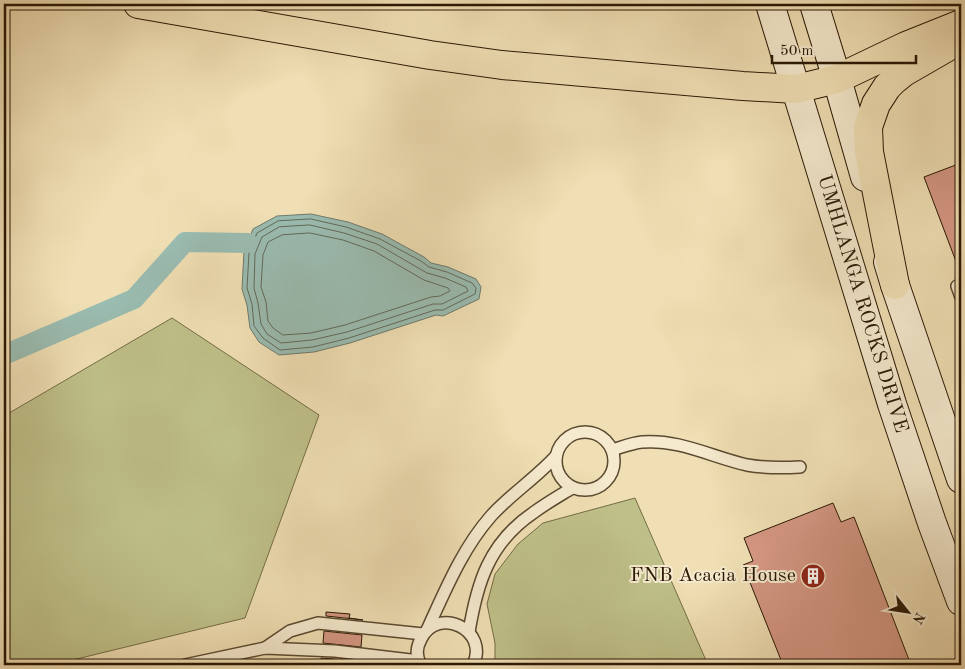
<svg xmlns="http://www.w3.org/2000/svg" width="965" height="669" font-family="'Old Standard TT',serif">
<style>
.green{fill:#bfc089;stroke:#746c46}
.water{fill:#9abcb1;stroke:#6d7a6c}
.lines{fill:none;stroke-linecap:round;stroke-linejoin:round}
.shore{stroke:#626a5a;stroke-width:1}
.canal{stroke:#9abcb1;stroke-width:20}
.building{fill:#d59783;stroke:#291704}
.service-casing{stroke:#5b4930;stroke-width:14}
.secondary-casing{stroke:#291704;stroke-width:30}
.motorway-casing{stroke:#291704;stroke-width:30}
.service{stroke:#f5eace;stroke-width:11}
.secondary{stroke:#f5eace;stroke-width:28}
.motorway{stroke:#f0dfb4;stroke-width:28}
.labels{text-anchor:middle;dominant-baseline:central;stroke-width:4;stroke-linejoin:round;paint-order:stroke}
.street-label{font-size:20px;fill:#291704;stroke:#f5eace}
.poi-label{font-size:20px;fill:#291704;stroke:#f5eace;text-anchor:end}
</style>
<rect width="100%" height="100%" fill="#f0dfb4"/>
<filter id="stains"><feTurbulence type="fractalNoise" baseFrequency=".004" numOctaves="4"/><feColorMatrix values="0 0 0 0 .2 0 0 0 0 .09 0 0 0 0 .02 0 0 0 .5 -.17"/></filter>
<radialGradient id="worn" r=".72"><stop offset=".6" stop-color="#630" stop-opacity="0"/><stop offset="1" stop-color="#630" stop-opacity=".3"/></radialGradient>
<g class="green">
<polygon points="172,318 319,415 245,618 52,665 4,665 4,416"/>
<polygon points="635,498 708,665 492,665 495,660 495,643 487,604 495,574 518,544 543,523"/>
</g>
<polygon class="water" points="311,214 348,222 382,234 424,257 431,263 448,267 476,279 481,287 479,299 443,316 436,315 350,343 314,352 279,355 259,342 250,328 247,305 242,289 244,251 253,229 277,216"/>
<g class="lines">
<g class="shore">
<polygon points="311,219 346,227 380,239 421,261 429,267 447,272 472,283 476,288 475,294 443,310 435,310 349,338 313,347 280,350 263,338 254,326 252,304 247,288 249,253 257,233 278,221"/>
<polygon points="310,225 344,233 377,244 427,273 445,278 466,287 468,291 442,304 433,304 347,332 312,340 281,343 267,334 261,324 258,303 254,288 255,254 262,237 279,227"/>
<polygon points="310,233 343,240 374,251 424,280 448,288 450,291 440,296 431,297 345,325 311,333 283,335 273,328 268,321 266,302 261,287 263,255 268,242 282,235"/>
</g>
<polyline class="canal" points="4,355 134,299 185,242 248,243"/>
</g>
<g class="building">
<polygon points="961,163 961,272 960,272 924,177"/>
<polygon points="833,503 841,522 854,517 911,665 783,665 743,565 753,561 744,538"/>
<polygon points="326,612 350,614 349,618 363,620 326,616"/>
<polygon points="324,631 362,635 361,647 323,643"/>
<polygon points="321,658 359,661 359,665 320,665"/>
</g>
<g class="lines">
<defs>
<g id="service">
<polyline points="957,286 961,297"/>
<circle cx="585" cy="461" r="29"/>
<path d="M612,450C622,447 632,443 642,442C679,439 712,457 747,465C764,468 782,468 800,467"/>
<path d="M427,630C445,591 462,549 491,516C511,494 536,478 556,456"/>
<path d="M469,632C477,583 489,543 533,513C545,504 559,496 572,488"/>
<polyline points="265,648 290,631 318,623 423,634"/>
<polyline points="185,665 265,648 335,651 419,661"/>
<path d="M421,665C416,657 416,648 421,639C438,605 490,630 473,665"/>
</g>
<g id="secondary">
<polyline points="770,4 892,404 932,523 961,601"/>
<polyline points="814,4 837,79 865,177"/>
<polyline points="888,262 895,285 961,479"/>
</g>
<g id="motorway">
<polyline points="138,4 430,55 502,65 743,86 796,89 837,79 906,46 961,24"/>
<polyline points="895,285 869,152 868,127 876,104 887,87 894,80 904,72 956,42"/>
</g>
</defs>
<use href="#service" class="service-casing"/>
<use href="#secondary" class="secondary-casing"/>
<use href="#motorway" class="motorway-casing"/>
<use href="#service" class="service"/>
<use href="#secondary" class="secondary"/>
<use href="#motorway" class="motorway"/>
</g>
<defs>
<symbol id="building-disc" viewBox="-11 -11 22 22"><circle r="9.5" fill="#8f2418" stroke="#f5eace"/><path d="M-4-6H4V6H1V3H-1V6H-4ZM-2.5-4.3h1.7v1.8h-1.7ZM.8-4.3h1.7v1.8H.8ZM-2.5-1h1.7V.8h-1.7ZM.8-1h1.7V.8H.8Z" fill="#fff"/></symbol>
</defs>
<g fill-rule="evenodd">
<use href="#building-disc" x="799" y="562" width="28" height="28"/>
</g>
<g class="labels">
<g class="street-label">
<text transform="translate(862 304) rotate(73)">UMHLANGA ROCKS DRIVE</text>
</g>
<g class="poi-label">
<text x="796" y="576">FNB Acacia House</text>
</g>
</g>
<rect width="965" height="669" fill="none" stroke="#f0dfb4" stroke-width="20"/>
<rect x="5" y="5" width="955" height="659" fill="none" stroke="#291704" stroke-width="2.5"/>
<rect x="10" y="10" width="945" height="649" fill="none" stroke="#291704"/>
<g transform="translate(908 612) rotate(120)" stroke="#f5eace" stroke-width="4" paint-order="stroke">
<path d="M0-4L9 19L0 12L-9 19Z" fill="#291704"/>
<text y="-8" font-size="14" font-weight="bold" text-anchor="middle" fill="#291704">N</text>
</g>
<path d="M772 55v8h144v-8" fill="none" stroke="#291704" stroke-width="2.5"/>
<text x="780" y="55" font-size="15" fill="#291704" stroke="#f5eace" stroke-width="4" paint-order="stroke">50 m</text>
<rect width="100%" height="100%" filter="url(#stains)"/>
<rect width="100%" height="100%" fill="url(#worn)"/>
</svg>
